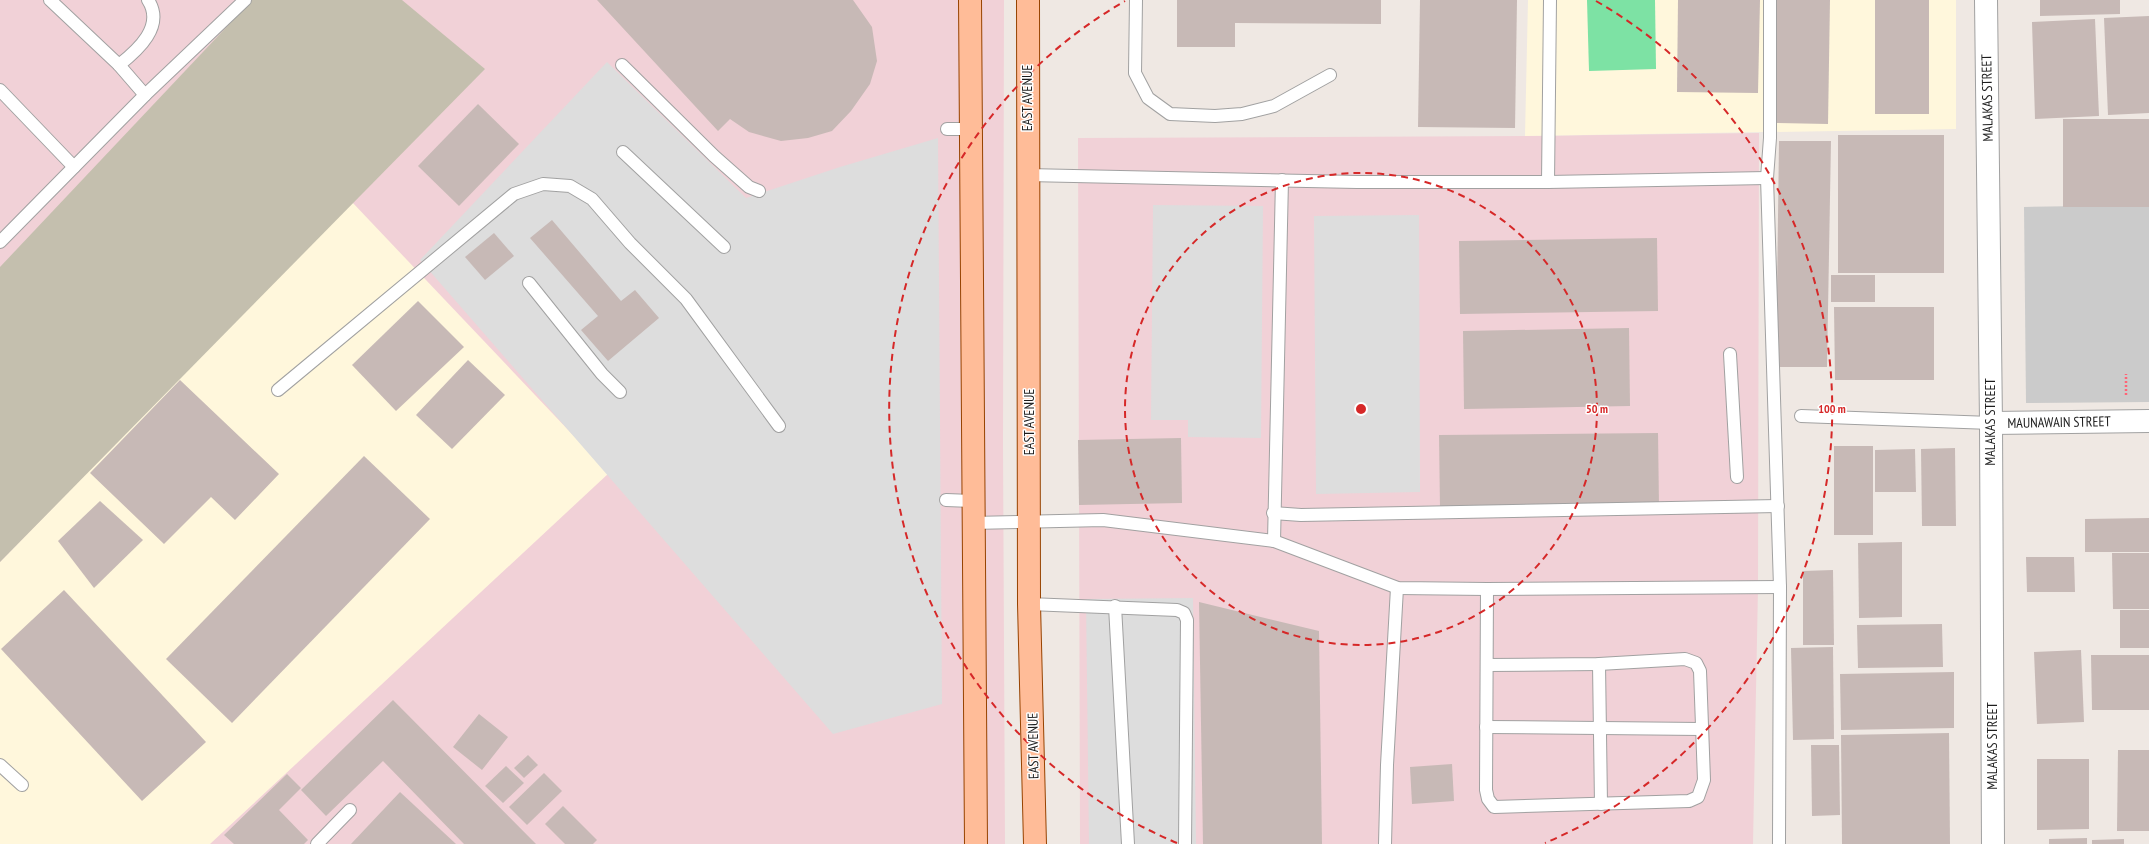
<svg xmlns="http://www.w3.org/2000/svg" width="2149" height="844" font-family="'PT Sans Narrow',sans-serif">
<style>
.commercial{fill:#f1d1d7}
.education{fill:#fff7dc}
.religious{fill:#cbcbcb}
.construction{fill:#c4bfae}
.pitch{fill:#7de2a4}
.parking{fill:#ddd}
.building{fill:#c7b9b6}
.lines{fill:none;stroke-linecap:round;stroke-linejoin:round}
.service-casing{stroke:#a1a1a1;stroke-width:14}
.minor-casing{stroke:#a1a1a1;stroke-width:24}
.tertiary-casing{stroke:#a1a1a1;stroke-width:24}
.primary-casing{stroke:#974300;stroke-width:24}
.path{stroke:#ff6476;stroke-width:2.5;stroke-dasharray:2 2;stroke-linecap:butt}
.service{stroke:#fff;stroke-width:12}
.minor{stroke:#fff;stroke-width:22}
.tertiary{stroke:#fff;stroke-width:22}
.primary{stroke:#ffbc98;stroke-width:22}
.ring{fill:none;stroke:#d62828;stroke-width:2;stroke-dasharray:7 5}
.labels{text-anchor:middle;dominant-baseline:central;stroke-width:3;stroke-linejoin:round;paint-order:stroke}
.street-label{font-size:14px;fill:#1d1d1d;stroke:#fff}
.centre{fill:#d62828;stroke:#fff;stroke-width:2}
.ring-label{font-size:12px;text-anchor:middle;font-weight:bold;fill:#d62828;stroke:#fff;stroke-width:3;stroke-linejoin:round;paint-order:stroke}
</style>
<rect width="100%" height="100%" fill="#efe8e3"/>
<g class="commercial">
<polygon points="0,0 1004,0 1003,445 1005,844 0,844"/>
<polygon points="1759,133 1758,588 1753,844 1080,844 1078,138 1525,136"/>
</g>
<g class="education">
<polygon points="1528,0 1956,0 1956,129 1525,136"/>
<polygon points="352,202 609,473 210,844 0,844 0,562"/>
</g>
<polygon class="religious" points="2149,205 2149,402 2026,403 2024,207"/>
<polygon class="construction" points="252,0 402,0 485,69 0,562 0,267"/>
<polygon class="pitch" points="1587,0 1655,0 1656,69 1589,71"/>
<g class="parking">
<polygon points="607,62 746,198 840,167 938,138 942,704 833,734 420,260"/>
<polygon points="1153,205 1263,206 1261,438 1188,437 1188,420 1151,420"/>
<polygon points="1419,215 1420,492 1316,494 1314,216"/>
<polygon points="1193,598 1196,844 1089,844 1086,599"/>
</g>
<g class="building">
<polygon points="597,0 853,0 872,27 877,61 870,84 851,111 832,131 808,138 781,141 749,132 730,119 718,131"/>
<polygon points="1177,0 1381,0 1381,24 1235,23 1235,47 1177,47"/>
<polygon points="1420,0 1517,0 1515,128 1418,127"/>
<polygon points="1678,0 1760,0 1758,93 1677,92"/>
<polygon points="1777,0 1830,0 1828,124 1775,123"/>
<rect x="1875" y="0" width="54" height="114"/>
<polygon points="2040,0 2120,0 2120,14 2040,16"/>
<polygon points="2149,16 2149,113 2108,115 2104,18"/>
<polygon points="2095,19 2099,116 2035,119 2032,22"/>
<polygon points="478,104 519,144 459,206 418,166"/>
<rect x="2063" y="119" width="86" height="88"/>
<rect x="1838" y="135" width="106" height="138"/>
<polygon points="1779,141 1831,141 1827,367 1776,367"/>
<polygon points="552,220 621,301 635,290 659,318 608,361 581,330 598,316 530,238"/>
<polygon points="494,233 514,256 485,280 465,257"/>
<polygon points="1657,238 1658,311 1460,314 1459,241"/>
<rect x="1831" y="275" width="44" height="27"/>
<polygon points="418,301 464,347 396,411 352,365"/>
<polygon points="1834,307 1934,307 1934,380 1835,380"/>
<polygon points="1629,328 1630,406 1464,409 1463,331"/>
<polygon points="468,360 505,395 452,449 416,415"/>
<polygon points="180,380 279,474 235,520 211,497 164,544 90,473"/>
<polygon points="1658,433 1659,506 1440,508 1439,435"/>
<polygon points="1181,438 1182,503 1079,505 1078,440"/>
<rect x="1834" y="446" width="39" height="89"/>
<polygon points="1955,448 1956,526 1922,526 1921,449"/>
<polygon points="1915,449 1916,492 1875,492 1875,450"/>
<polygon points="364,456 430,519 232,723 166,659"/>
<polygon points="100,501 143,540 94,588 58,541"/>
<polygon points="2149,518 2149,552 2085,552 2085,519"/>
<polygon points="1902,542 1902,617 1859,618 1858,543"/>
<polygon points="2112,553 2149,553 2149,609 2113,609"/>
<polygon points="2026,557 2074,557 2075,592 2027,592"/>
<polygon points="1833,570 1834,645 1803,645 1803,571"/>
<polygon points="64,590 206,742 142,801 1,649"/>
<polygon points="1199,602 1319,631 1322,844 1203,844"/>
<rect x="2120" y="610" width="29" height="38"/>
<polygon points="1942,624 1943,667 1858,668 1857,625"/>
<polygon points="1833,647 1834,739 1793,740 1791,648"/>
<polygon points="2081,650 2084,722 2037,724 2034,652"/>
<polygon points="2091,655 2149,655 2149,710 2092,710"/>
<polygon points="1954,672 1954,728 1841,730 1840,674"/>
<polygon points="393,700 536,844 464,844 383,761 326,816 301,790"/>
<polygon points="479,714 508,737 482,770 453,747"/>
<polygon points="1949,733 1950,844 1842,844 1841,735"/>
<polygon points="1811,745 1839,745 1840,815 1812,816"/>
<polygon points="2118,750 2149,750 2149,831 2117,831"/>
<polygon points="528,755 538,765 524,778 514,768"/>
<polygon points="2037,759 2089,759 2089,829 2037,830"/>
<polygon points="1452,764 1454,801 1412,804 1410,767"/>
<polygon points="506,766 524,783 503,803 485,786"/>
<polygon points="544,773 562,791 527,825 509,807"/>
<polygon points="287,774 301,788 279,810 308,840 304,844 234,844 224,835"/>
<polygon points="400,792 456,844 351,844"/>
<polygon points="563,806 597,840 593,844 565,844 545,824"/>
<polygon points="2087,838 2087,844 2049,844 2049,839"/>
<polygon points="2124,839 2124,844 2092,844 2092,840"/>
</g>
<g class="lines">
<defs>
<g id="service">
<polyline points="50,0 119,65 145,95"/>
<polyline points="1136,0 1135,73 1148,98 1170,114 1215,116 1242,114 1274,106 1330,75"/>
<polyline points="1770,0 1770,138 1767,178 1780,587 1779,844"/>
<path d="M119,65C138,50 165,26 148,0"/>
<polyline points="622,65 714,156 749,187 759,191"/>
<polyline points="0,90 74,167"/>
<polyline points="947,129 970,129"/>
<polyline points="623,152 724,247"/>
<polyline points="1027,175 1357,182 1548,182 1767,178"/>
<polyline points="1548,182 1550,0"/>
<polyline points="0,242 145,95 245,0"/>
<polyline points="529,283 602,374 620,392"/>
<polyline points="1730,354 1737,477"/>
<polyline points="278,390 514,194 543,184 570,186 592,199 630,243 686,299 779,426"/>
<polyline points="1801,416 1991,423"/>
<polyline points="946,500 972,501"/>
<polyline points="1273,513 1301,515 1778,506"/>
<polyline points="972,523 1103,520 1274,541 1398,588 1487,589 1780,587"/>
<polyline points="1274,541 1282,180"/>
<polyline points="1029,604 1177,610 1184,613 1187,620 1185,844"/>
<polyline points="1115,606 1128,844"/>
<polyline points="1599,664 1601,804"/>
<path d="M1487,665L1599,664L1685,659L1696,663L1700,671L1704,780L1698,797L1689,801L1494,807L1488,799L1486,790C1486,723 1487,656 1487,589"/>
<polyline points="1486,727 1701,729"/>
<polyline points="0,765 22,785"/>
<polyline points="317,844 350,810"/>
<polyline points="1385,844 1387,765 1397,588"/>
</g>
<polyline id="minor" points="1991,423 2149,421"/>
<polyline id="tertiary" points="1986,0 1991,423 1993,844"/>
<g id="primary">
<polyline points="970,0 976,844"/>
<polyline points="1028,0 1029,604 1035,844"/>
</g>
</defs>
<use href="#service" class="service-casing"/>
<use href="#minor" class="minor-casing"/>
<use href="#tertiary" class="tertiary-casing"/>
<use href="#primary" class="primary-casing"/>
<polyline class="path" points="2126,395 2126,374"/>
<use href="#service" class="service"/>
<use href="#minor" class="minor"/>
<use href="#tertiary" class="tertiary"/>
<use href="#primary" class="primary"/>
</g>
<g class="ring">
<circle cx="1361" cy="409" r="236"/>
<path d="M1177 843A471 471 0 0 1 1125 1M1596 1A471 471 0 0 1 1545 843"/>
</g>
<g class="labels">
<g class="street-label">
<text transform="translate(1027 98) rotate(-90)">EAST AVENUE</text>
<text transform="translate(1987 98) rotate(-91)">MALAKAS STREET</text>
<text transform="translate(1029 422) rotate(-90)">EAST AVENUE</text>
<text transform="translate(1990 422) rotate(-90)">MALAKAS STREET</text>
<text transform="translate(2059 422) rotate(-1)">MAUNAWAIN STREET</text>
<text transform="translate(1033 746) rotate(-91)">EAST AVENUE</text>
<text transform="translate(1992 746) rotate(-90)">MALAKAS STREET</text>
</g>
</g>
<circle cx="1361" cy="409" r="6" class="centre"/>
<g class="ring-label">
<text x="1597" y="413">50 m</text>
<text x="1832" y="413">100 m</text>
</g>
</svg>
